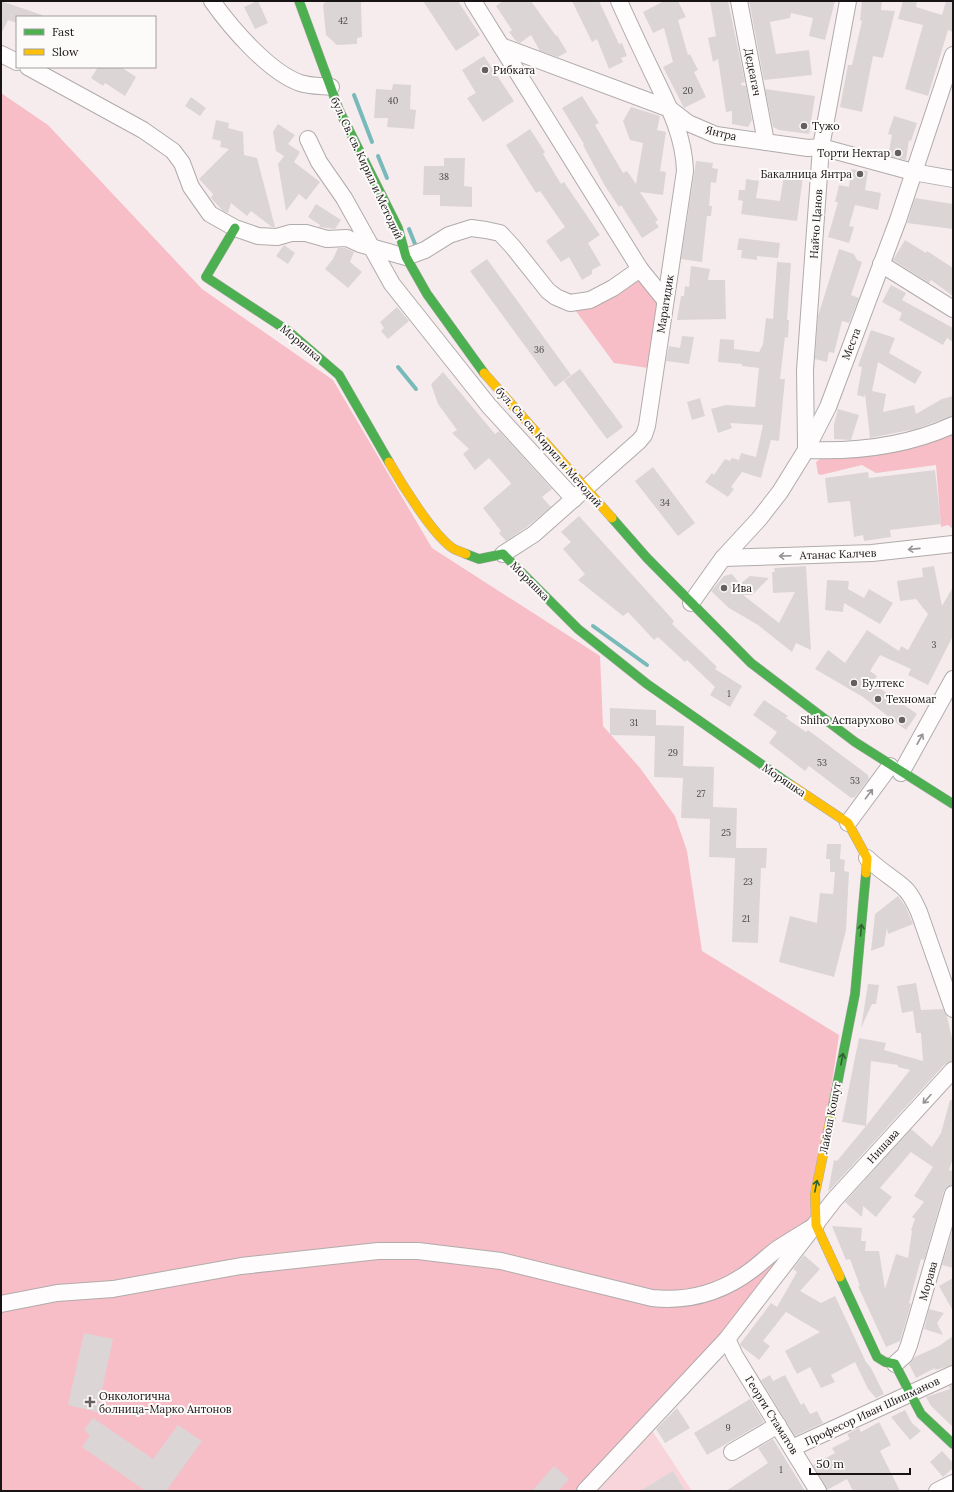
<svg xmlns="http://www.w3.org/2000/svg" width="954" height="1492" font-family="Lora,serif">
<style>
.green{fill:#f8d5da}
.forest{fill:#f7bec7}
.lines{fill:none;stroke-linecap:round;stroke-linejoin:round}
.stream{stroke:#77bab9;stroke-width:4}
.building{fill:#dcd5d6;fill-rule:evenodd}
.street-casing{stroke:#b1abab;stroke-width:18}
.fast-casing{stroke:#b1abab;stroke-width:10}
.slow-casing{stroke:#b1abab;stroke-width:10}
.street{stroke:#fefcfc;stroke-width:16}
.fast{stroke:#4caf50;stroke-width:9}
.slow{stroke:#ffc107;stroke-width:9}
.oneway{stroke:#969394}
.oneway2{stroke:#326132}
.poi-dot{fill:#665f60;stroke:#fdfafa;stroke-width:1.5}
.labels{text-anchor:middle;dominant-baseline:central;stroke-width:4;stroke-linejoin:round;paint-order:stroke}
.number-label{font-size:9px;fill:#4b4646}
.poi-label{font-size:11px;fill:#181314;stroke:#fdfafa;text-anchor:start}
.street-label{font-size:11px;fill:#181314;stroke:#fdfafa}
</style>
<rect width="100%" height="100%" fill="#f6ecee"/>
<polygon class="green" points="643,1417 692,1491 575,1491"/>
<g class="forest">
<polygon points="1,93 48,125 202,289 333,380 432,548 600,656 603,726 640,768 675,816 687,851 702,951 839,1035 811,1225 703,1358 643,1417 575,1491 1,1491"/>
<polygon points="640,269 665,300 655,369 614,363 570,303"/>
<polygon points="953,431 953,529 948,525 941,527 936,465 876,473 862,465 821,475 818,474 816,462 823,457"/>
</g>
<g class="lines">
<g class="stream">
<polyline points="354,95 372,142"/>
<polyline points="378,156 387,178"/>
<polyline points="409,229 415,244"/>
<polyline points="398,367 416,389"/>
<polyline points="593,626 647,665"/>
</g>
</g>
<g class="building">
<polygon points="1,1 42,15 42,17 17,17 17,23 8,20 1,34"/>
<polygon points="258,1 268,23 255,29 244,7"/>
<polygon points="326,1 361,1 362,37 357,38 357,44 337,45 326,35 323,5"/>
<polygon points="423,1 458,1 480,35 456,51"/>
<polygon points="503,1 531,1 556,36 557,35 567,52 558,57 540,51 531,35 520,43 516,41 509,32 512,30 496,6"/>
<polygon points="572,1 599,1 619,44 622,43 627,56 621,58 623,62 609,69 597,39 592,42"/>
<polygon points="664,1 678,1 686,17 678,20 688,55 690,54 698,70 694,72 706,97 684,108 663,67 673,62 664,28 653,33 643,12"/>
<polygon points="710,1 728,1 745,82 741,83 741,85 746,86 752,120 748,127 732,124 732,111 726,112 718,59 713,62 708,38 716,36"/>
<polygon points="749,1 835,1 825,40 809,36 813,18 791,13 790,18 770,22 776,54 809,50 812,75 764,80"/>
<polygon points="862,1 882,1 881,10 895,11 883,58 873,56 862,112 840,107 848,65 852,65 862,21 860,20"/>
<polygon points="903,1 917,1 916,7 942,15 946,1 953,1 953,32 948,30 928,96 905,89 923,25 898,19"/>
<polygon points="484,56 514,101 483,122 467,98 476,93 462,70"/>
<polygon points="98,67 121,67 136,77 125,96 105,83 103,86 91,78"/>
<polygon points="393,84 411,85 410,109 416,110 414,129 387,127 388,118 374,118 376,89 392,90"/>
<polygon points="765,89 815,96 809,134 779,130 773,127"/>
<polygon points="582,96 599,123 595,125 623,173 627,171 636,184 643,143 630,140 623,121 631,107 660,116 657,130 666,132 660,171 666,172 663,195 640,192 658,220 655,222 659,227 642,238 621,205 619,207 605,186 583,145 584,144 562,108"/>
<polygon points="191,97 206,108 200,116 185,106"/>
<polygon points="894,116 917,123 911,141 909,140 906,160 888,156 892,135 888,134"/>
<polygon points="216,120 229,123 228,128 243,132 244,155 257,158 275,227 272,227 251,211 247,216 231,203 228,213 223,211 211,198 213,194 199,179 229,149 220,147 221,141 212,139"/>
<polygon points="278,124 295,135 288,144 300,152 294,162 320,182 306,200 299,194 286,211 278,164 284,156 276,151 273,132"/>
<polygon points="530,129 545,152 543,154 561,184 564,182 600,235 588,243 601,265 592,270 592,274 582,280 569,257 561,262 546,241 565,227 540,191 536,193 506,145"/>
<polygon points="444,158 465,158 464,186 472,187 472,207 440,206 440,195 423,195 424,166 444,166"/>
<polygon points="696,161 713,163 712,168 718,169 716,183 711,182 709,206 712,206 711,216 707,216 702,262 681,259"/>
<polygon points="851,169 868,171 865,190 881,193 878,210 855,205 849,226 854,227 849,243 828,237 838,202 835,202 839,185 849,187"/>
<polygon points="784,174 803,177 797,221 741,214 743,201 738,200 739,190 745,190 746,179 759,181 756,198 780,201"/>
<polygon points="915,198 953,204 953,229 907,223"/>
<polygon points="316,204 341,220 335,229 319,227 320,225 308,217"/>
<polygon points="739,238 780,243 778,258 757,256 757,260 741,258 742,250 737,250"/>
<polygon points="905,240 926,253 927,251 953,268 953,296 931,280 929,283 893,260"/>
<polygon points="284,245 295,253 288,264 276,256"/>
<polygon points="338,248 345,248 354,252 350,262 362,272 348,288 325,269 333,259"/>
<polygon points="839,249 854,254 857,260 862,262 851,295 859,298 849,323 842,321 834,353 829,352 827,362 815,359 818,316"/>
<polygon points="487,259 571,375 555,387 470,271"/>
<polygon points="777,262 791,263 787,320 789,320 788,338 785,337 780,379 785,379 779,441 771,440 761,478 742,472 731,487 734,489 728,497 705,482 712,473 714,475 725,459 730,461 732,458 739,460 741,453 756,457 763,425 730,423 732,428 718,433 711,409 726,405 755,407 759,368 742,366 742,364 718,362 720,339 734,340 734,349 759,352 763,344 766,318 773,319"/>
<polygon points="691,266 710,269 708,280 725,280 726,319 677,320 681,296 684,296 685,286 689,287"/>
<polygon points="891,285 906,293 902,300 953,328 953,342 947,338 943,345 899,320 902,313 882,302"/>
<polygon points="397,307 409,321 388,339 381,331 384,328 380,322"/>
<polygon points="871,330 895,338 889,353 922,372 915,384 878,362 872,391 886,394 883,412 914,405 916,414 942,399 953,396 953,416 915,429 870,438 865,394 864,397 857,395 862,367 858,366"/>
<polygon points="682,336 694,337 689,364 666,361 669,346 680,348"/>
<polygon points="580,369 623,427 607,439 564,381"/>
<polygon points="443,372 495,434 499,431 552,489 542,497 551,507 528,526 506,541 499,533 501,531 483,508 511,484 510,482 489,458 475,470 463,454 469,449 452,433 457,430 438,404 431,384"/>
<polygon points="700,398 705,416 692,420 687,402"/>
<polygon points="838,409 859,415 851,440 834,439 834,424"/>
<polygon points="653,467 695,523 678,536 635,481"/>
<polygon points="935,470 941,524 890,530 891,537 864,541 863,535 854,537 850,501 828,503 825,478 868,472 869,478"/>
<polygon points="579,516 674,621 672,624 717,667 715,669 742,686 730,707 710,695 715,687 687,660 685,662 658,637 654,640 628,612 623,616 578,580 585,574 563,549 571,542 561,532"/>
<polygon points="806,566 811,650 796,643 792,652 758,625 729,608 711,591 724,576 732,574 740,584 750,576 769,578 752,595 743,595 779,623 795,592 773,593 772,572 775,572 774,568"/>
<polygon points="934,566 942,606 953,587 953,636 928,685 908,675 911,669 880,655 870,671 877,676 872,683 917,714 906,730 863,697 815,669 828,650 845,663 867,630 899,651 901,646 908,650 928,614 916,599 900,601 897,581 923,577 922,568"/>
<polygon points="827,580 849,581 848,589 864,598 869,589 893,603 880,624 844,603 843,612 825,610"/>
<polygon points="764,700 788,716 786,718 806,732 808,730 868,775 869,779 855,797 851,798 809,766 805,771 769,743 777,732 753,715"/>
<polygon points="610,708 656,710 656,725 684,726 683,766 714,767 713,807 737,808 736,848 767,848 766,868 761,868 758,943 732,942 735,858 709,857 710,819 681,818 683,778 654,777 655,736 610,735"/>
<polygon points="827,844 841,844 840,859 845,860 844,871 849,872 846,930 834,977 779,962 790,916 817,923 820,893 833,894 835,872 830,872 830,859 826,859"/>
<polygon points="898,896 906,907 913,924 888,934 887,928 884,946 871,951 875,914"/>
<path d="M916,983L921,1010L943,1009L947,1016L953,1043V1061L944,1065L828,1192L834,1160L837,1161L866,1126L842,1122L859,1038L886,1043L884,1050L923,1061L921,1033H916L913,1011L902,1013L897,986ZM871,1061L898,1065V1067L910,1070L866,1126Z"/>
<polygon points="868,984 879,985 876,1004 872,1004 861,1028"/>
<polygon points="950,1100 953,1100 953,1158 949,1170 953,1171 953,1185 947,1187 944,1191 924,1260 921,1259 909,1303 911,1304 900,1341 886,1347 858,1286 860,1286 850,1259 846,1260 832,1226 862,1228 861,1241 866,1241 865,1251 879,1251 885,1289 896,1254 908,1258 912,1231 911,1230 915,1219 912,1217 924,1202 914,1196 933,1167 911,1152 880,1188 892,1197 876,1217 863,1206 862,1217 845,1202 911,1129 932,1147 941,1133"/>
<polygon points="953,1228 953,1268 942,1265"/>
<polygon points="804,1255 820,1269 800,1291 821,1303 835,1296 866,1362 871,1368 884,1394 876,1398 868,1389 855,1362 831,1375 835,1382 821,1388 810,1367 797,1374 785,1351 820,1332 786,1312 763,1341 770,1346 759,1360 741,1346 740,1344 771,1303 777,1307 797,1272 793,1269"/>
<polygon points="953,1278 953,1311 939,1286"/>
<polygon points="929,1309 944,1313 937,1323 943,1335 924,1329"/>
<polygon points="84,1333 113,1339 97,1412 68,1405"/>
<polygon points="953,1336 953,1365 935,1370 935,1368 916,1378 909,1364 915,1357 939,1346"/>
<polygon points="770,1375 773,1381 785,1375 801,1405 804,1403 810,1414 817,1411 823,1423 795,1436 761,1380"/>
<polygon points="953,1384 953,1427 931,1406 926,1397 950,1389 949,1386"/>
<polygon points="750,1399 764,1422 707,1455 694,1433"/>
<polygon points="677,1408 690,1428 665,1443 656,1429"/>
<polygon points="905,1410 912,1423 921,1431 910,1440 891,1417"/>
<polygon points="93,1418 153,1459 178,1425 202,1441 166,1491 146,1491 82,1447 90,1435 84,1430"/>
<polygon points="879,1422 891,1445 880,1451 900,1491 853,1491 847,1479 827,1490 813,1465 835,1453 832,1448 850,1439 847,1434 859,1428 861,1432"/>
<polygon points="773,1439 805,1491 726,1491 768,1463 758,1448"/>
<polygon points="942,1451 953,1463 953,1468 943,1477 930,1462"/>
<polygon points="554,1466 569,1479 558,1491 532,1491"/>
<polygon points="673,1471 685,1491 640,1491"/>
</g>
<g class="lines">
<defs>
<g id="street">
<path d="M212,1C231,28 269,72 300,83C309,86 321,86 331,87"/>
<polyline points="473,1 640,269 665,300"/>
<polyline points="739,1 766,142"/>
<polyline points="501,46 670,109 688,123 716,135 808,148 821,147 913,172 953,179"/>
<polyline points="1,54 17,62"/>
<polyline points="28,67 143,130 173,151 182,163 191,187 210,214 235,228 258,236 277,237 291,233 306,233 327,239 347,238 360,244 406,257 425,250 449,235 471,228 486,230 500,233 513,247 548,291 556,297 570,303 590,300 613,288 640,269"/>
<polyline points="308,139 319,162 344,198 392,284 489,406 574,499"/>
<polyline points="881,264 953,309"/>
<polyline points="806,446 805,370 821,147 848,1"/>
<path d="M806,450C856,452 907,446 953,425"/>
<path d="M503,554L534,534L639,441L644,435L647,426L685,171C684,136 669,107 654,76C642,51 630,26 619,1"/>
<polyline points="723,558 872,553 953,544"/>
<polyline points="691,603 723,558 759,519 780,492 806,450 828,407 898,220 953,55"/>
<polyline points="901,773 953,679"/>
<polyline points="848,823 890,766"/>
<path d="M867,858C878,869 890,876 902,886C910,892 915,903 919,912L953,1009"/>
<path d="M1,1304L57,1293L113,1289L241,1266L378,1251H418L501,1261L652,1298C689,1302 723,1292 753,1269C762,1262 770,1254 779,1248C791,1240 803,1233 816,1225"/>
<polyline points="727,1339 735,1356 818,1491"/>
<polyline points="895,1364 905,1355 909,1345 953,1194"/>
<polyline points="792,1448 953,1374"/>
<polyline points="732,1452 778,1425"/>
<polyline points="585,1491 727,1339 834,1200 953,1070"/>
<polyline points="937,1491 953,1483"/>
</g>
<g id="fast">
<polyline points="299,1 339,110 398,228 406,257 427,294 484,373"/>
<polyline points="235,228 206,277 288,331 339,375 389,462"/>
<polyline points="612,518 647,558 751,663 855,742 953,804"/>
<polyline points="466,554 479,559 503,554 578,629 647,684 791,785"/>
<polyline points="830,1121 855,994 866,873"/>
<polyline points="840,1277 877,1357 885,1362 895,1364 921,1414 953,1444"/>
</g>
<g id="slow">
<polyline points="484,373 612,518"/>
<path d="M389,462C401,483 434,537 454,549C458,551 462,552 466,554"/>
<polyline points="791,785 848,823 867,858 866,873"/>
<polyline points="830,1121 815,1194 816,1225 840,1277"/>
</g>
</defs>
<use href="#street" class="street-casing"/>
<use href="#fast" class="fast-casing"/>
<use href="#slow" class="slow-casing"/>
<use href="#street" class="street"/>
<use href="#fast" class="fast"/>
<use href="#slow" class="slow"/>
</g>
<defs><path id="oneway-shaft" d="M-6 0H5M1.5-3L5.5 0L1.5 3" fill="none" stroke-width="1.6" stroke-linecap="round" stroke-linejoin="round"/></defs>
<g class="oneway">
<use href="#oneway-shaft" transform="translate(914 549) rotate(174)"/>
<use href="#oneway-shaft" transform="translate(785 556) rotate(178)"/>
<use href="#oneway-shaft" transform="translate(920 739) rotate(-61)"/>
<use href="#oneway-shaft" transform="translate(869 794) rotate(-53)"/>
<use href="#oneway-shaft" transform="translate(927 1099) rotate(132)"/>
</g>
<g class="oneway2">
<use href="#oneway-shaft" transform="translate(861 930) rotate(-85)"/>
<use href="#oneway-shaft" transform="translate(842 1059) rotate(-79)"/>
<use href="#oneway-shaft" transform="translate(816 1186) rotate(-79)"/>
</g>
<g class="poi-dot">
<circle cx="485" cy="70" r="4"/>
<circle cx="804" cy="126" r="4"/>
<circle cx="898" cy="153" r="4"/>
<circle cx="860" cy="174" r="4"/>
<circle cx="724" cy="588" r="4"/>
<circle cx="854" cy="683" r="4"/>
<circle cx="878" cy="699" r="4"/>
<circle cx="902" cy="720" r="4"/>
<path d="M88 1396h4v4h4v4h-4v4h-4v-4h-4v-4h4z"/>
</g>
<g class="labels">
<g class="number-label">
<text x="343" y="20">42</text>
<text x="688" y="90">20</text>
<text x="393" y="100">40</text>
<text x="444" y="176">38</text>
<text x="539" y="349">36</text>
<text x="665" y="502">34</text>
<text x="934" y="644">3</text>
<text x="729" y="693">1</text>
<text x="634" y="722">31</text>
<text x="673" y="752">29</text>
<text x="822" y="762">53</text>
<text x="855" y="780">53</text>
<text x="701" y="793">27</text>
<text x="726" y="832">25</text>
<text x="748" y="881">23</text>
<text x="746" y="918">21</text>
<text x="728" y="1427">9</text>
<text x="781" y="1469">1</text>
</g>
<g class="poi-label">
<text x="493" y="70">Рибката</text>
<text x="812" y="126">Тужо</text>
<text x="890" y="153" text-anchor="end">Торти Нектар</text>
<text x="852" y="174" text-anchor="end">Бакалница Янтра</text>
<text x="732" y="588">Ива</text>
<text x="862" y="683">Бултекс</text>
<text x="886" y="699">Техномаг</text>
<text x="894" y="720" text-anchor="end">Shiho Аспарухово</text>
<text x="99" y="1396">Онкологична<tspan x="99" dy="13">болница-Марко Антонов</tspan></text>
</g>
<g class="street-label">
<text transform="translate(753 72) rotate(79)">Дедеагач</text>
<text transform="translate(721 133) rotate(13)">Янтра</text>
<text transform="translate(367 168) rotate(65)">бул. Св. св. Кирил и Методий</text>
<text transform="translate(816 224) rotate(-86)">Найчо Цанов</text>
<text transform="translate(665 304) rotate(-81)">Марагидик</text>
<text transform="translate(301 343) rotate(40)">Моряшка</text>
<text transform="translate(851 344) rotate(-69)">Места</text>
<text transform="translate(549 447) rotate(49)">бул. Св. св. Кирил и Методий</text>
<text transform="translate(838 554) rotate(-2)">Атанас Калчев</text>
<text transform="translate(530 581) rotate(45)">Моряшка</text>
<text transform="translate(784 780) rotate(34)">Моряшка</text>
<text transform="translate(830 1118) rotate(-79)">Лайош Кошут</text>
<text transform="translate(883 1146) rotate(-48)">Нишава</text>
<text transform="translate(928 1281) rotate(-74)">Морава</text>
<text transform="translate(872 1411) rotate(-25)">Професор Иван Шишманов</text>
<text transform="translate(772 1415) rotate(58)">Георги Стаматов</text>
</g>
</g>
<rect width="954" height="1492" fill="none" stroke="#181314" stroke-width="4"/>
<rect x="16" y="16" width="140" height="52" fill="#fdfafa" stroke="#a19e9e"/>
<rect x="24" y="29" width="20" height="6" fill="#4caf50" stroke="#a19e9e"/>
<text x="52" y="36" font-size="12" fill="#181314">Fast</text>
<rect x="24" y="49" width="20" height="6" fill="#ffc107" stroke="#a19e9e"/>
<text x="52" y="56" font-size="12" fill="#181314">Slow</text>
<path d="M810 1468v6h100v-6" fill="none" stroke="#181314" stroke-width="2"/>
<text x="816" y="1468" font-size="12" fill="#181314" stroke="#fdfafa" stroke-width="3" paint-order="stroke">50 m</text>
</svg>
